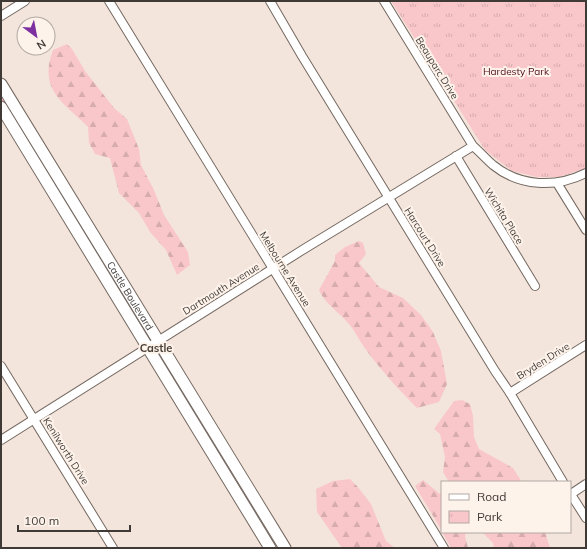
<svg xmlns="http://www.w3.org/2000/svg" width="587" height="549" font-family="Mulish,sans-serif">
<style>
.grass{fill:url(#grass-dots)}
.forest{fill:url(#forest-firs)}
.park{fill:url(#park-tufts)}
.pitch{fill:#f9c7ca}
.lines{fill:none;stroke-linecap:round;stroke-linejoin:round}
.street-casing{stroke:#746860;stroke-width:10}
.secondary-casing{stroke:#746860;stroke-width:13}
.street{stroke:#fff;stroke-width:8}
.secondary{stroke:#fff;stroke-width:11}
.labels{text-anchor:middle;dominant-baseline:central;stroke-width:4;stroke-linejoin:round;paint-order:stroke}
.street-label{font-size:10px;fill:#3f3a36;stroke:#fef3eb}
.park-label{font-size:10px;fill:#4e0c19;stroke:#fef3eb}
.neighbourhood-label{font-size:11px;font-weight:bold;fill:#4b4039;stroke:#fef3eb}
</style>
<defs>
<pattern id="grass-dots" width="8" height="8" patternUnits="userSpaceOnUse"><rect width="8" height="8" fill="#f9c7ca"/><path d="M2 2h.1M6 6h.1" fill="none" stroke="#d6acae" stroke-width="1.8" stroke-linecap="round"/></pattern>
<pattern id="forest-firs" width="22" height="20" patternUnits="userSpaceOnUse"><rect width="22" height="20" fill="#f9c7ca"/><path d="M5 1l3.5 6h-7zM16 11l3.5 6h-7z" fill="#d6acae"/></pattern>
<pattern id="park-tufts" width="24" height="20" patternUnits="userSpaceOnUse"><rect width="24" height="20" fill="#f9c7ca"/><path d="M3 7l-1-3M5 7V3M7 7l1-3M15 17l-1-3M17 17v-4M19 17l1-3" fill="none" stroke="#d6acae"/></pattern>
</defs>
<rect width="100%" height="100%" fill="#f3e5dc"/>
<g class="grass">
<polygon points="1,88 56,184 55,184 52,183 1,101"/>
<polygon points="65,198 149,336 147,337 64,200"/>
<polygon points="159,350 253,503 250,506 156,353"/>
</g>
<g class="forest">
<path d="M67,44L72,49L85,71L114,108L127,119L139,149L141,165L154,190L164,215L188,252L190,265L177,275L166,250L150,232L139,213L119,193L110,158L95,154L89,143L88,127C63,102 38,90 53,50Z"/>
<path d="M359,241L363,243L366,254L359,263L379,287L403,298L421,315L433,332L441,351L447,384L439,402L417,408C398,389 380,369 364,347C359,340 355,331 349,324C339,312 325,304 319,290L335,261V255L345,247Z"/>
<polygon points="462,400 470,404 473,416 474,437 479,449 513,468 522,482 449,482 443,472 445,457 440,434 434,429 454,401"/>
<polygon points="350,479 357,486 371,504 386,541 395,548 342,548 317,512 316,489 333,481"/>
<polygon points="423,480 440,494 442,492 442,531 415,486"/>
<polygon points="442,532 466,532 465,536 468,548 451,548"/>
<polygon points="482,532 545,532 550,548 494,548 493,543"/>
</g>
<polygon class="park" points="391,1 586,1 586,168 559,177 537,177 512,171 485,150"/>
<polygon class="pitch" points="578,1 586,1 586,24 578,11"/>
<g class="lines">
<defs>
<g id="street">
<polyline points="109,1 444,548"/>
<polyline points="270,1 302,56 495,371 510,393 563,482"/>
<path d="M384,1L473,146C480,152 486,159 493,165C520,187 556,188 586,173"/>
<polyline points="1,16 25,1"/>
<polyline points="456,156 535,286"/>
<polyline points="557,183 586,230"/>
<polyline points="1,366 113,548"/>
<polyline points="510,393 586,345"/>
<polyline points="1,440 304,249 473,146"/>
<polyline points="570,493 586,518"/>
<polyline points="571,494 586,484"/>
</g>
<g id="secondary">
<path id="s1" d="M1,84L285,548"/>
<polyline points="1,107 270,548"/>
</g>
</defs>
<use href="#street" class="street-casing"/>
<use href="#secondary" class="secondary-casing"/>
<use href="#street" class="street"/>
<use href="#secondary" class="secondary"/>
</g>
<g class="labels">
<g class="street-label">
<text transform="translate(437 68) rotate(58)">Beauparc Drive</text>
<text transform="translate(504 216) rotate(58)">Wichita Place</text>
<text transform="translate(425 237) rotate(58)">Harcourt Drive</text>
<text transform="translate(285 269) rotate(58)">Melbourne Avenue</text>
<text transform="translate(221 289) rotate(-32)">Dartmouth Avenue</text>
<text stroke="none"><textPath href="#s1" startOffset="248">Castle Boulevard</textPath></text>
<text transform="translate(543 361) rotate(-32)">Bryden Drive</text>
<text transform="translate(66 451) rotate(58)">Kenilworth Drive</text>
</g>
<g class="park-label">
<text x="516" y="71">Hardesty Park</text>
</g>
<g class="neighbourhood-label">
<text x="156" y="348">Castle</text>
</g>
</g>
<rect width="587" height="549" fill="none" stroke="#3f3a36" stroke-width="4"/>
<rect x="441" y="481" width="130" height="52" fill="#fef3eb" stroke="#b2a9a3"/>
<rect x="449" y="494" width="20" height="6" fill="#ffffff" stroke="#b2a9a3"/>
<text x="477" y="501" font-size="12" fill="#3f3a36">Road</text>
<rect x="449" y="511" width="20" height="12" fill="url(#park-tufts)" stroke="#b2a9a3"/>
<text x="477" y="521" font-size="12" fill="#3f3a36">Park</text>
<g transform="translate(36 36) rotate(148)"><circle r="19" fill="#fef3eb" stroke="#b2a9a3"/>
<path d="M0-3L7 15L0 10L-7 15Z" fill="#7e2f9f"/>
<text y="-6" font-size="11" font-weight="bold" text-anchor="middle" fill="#3f3a36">N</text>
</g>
<path d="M18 525v6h112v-6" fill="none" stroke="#3f3a36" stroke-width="2"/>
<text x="24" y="525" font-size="12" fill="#3f3a36" stroke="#fef3eb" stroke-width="3" paint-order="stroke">100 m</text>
</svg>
